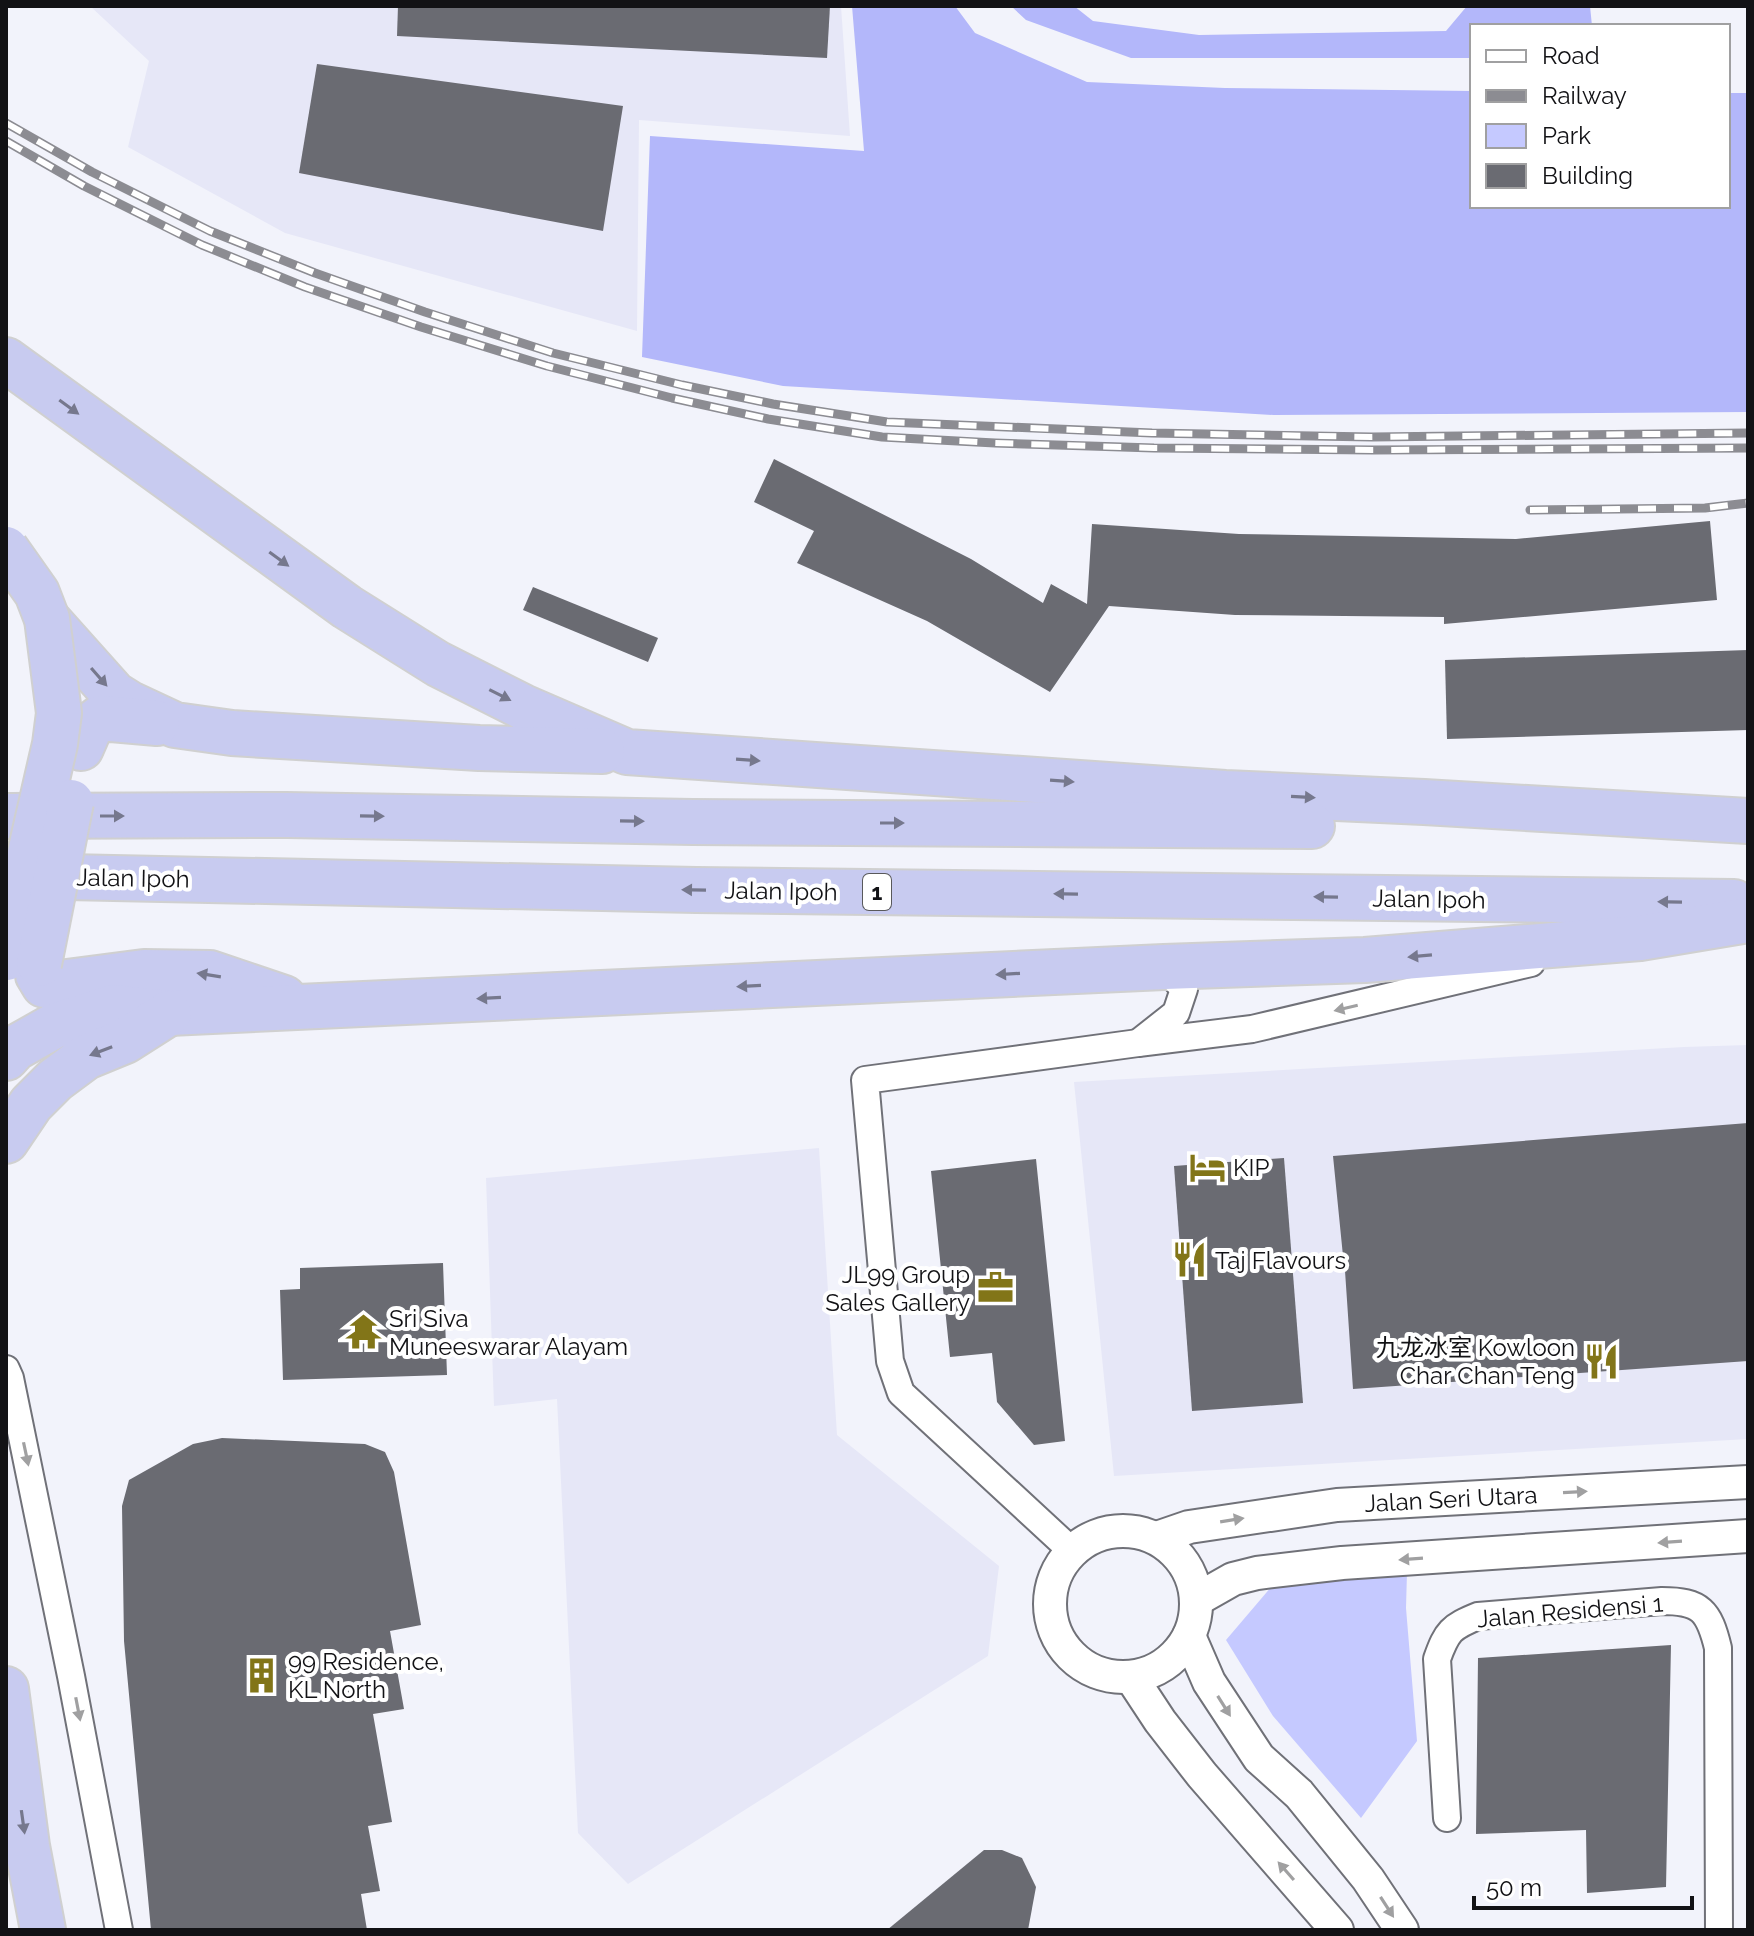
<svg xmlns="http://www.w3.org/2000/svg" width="1754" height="1936" font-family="Raleway,'Noto Sans SC',sans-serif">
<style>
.built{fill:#e6e7f7}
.green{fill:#c5c9ff}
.forest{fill:#b3b7fa}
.building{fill:#6a6b72}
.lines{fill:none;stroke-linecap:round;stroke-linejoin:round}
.minor-casing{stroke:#707178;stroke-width:30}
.tertiary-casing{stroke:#707178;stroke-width:36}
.trunk-casing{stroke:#d0d0d0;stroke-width:48}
.minor{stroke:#fff;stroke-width:26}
.tertiary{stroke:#fff;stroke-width:32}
.trunk{stroke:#c8cbf0;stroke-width:44}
.rail-casing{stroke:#8c8c92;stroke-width:9}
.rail{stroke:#fff;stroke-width:6;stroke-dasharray:18;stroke-linecap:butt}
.trunk-bridge-casing{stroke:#d0d0d0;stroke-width:48;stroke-linecap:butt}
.trunk-bridge{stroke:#c8cbf0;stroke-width:44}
.oneway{fill:#76788d}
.oneway2{fill:#a0a0a1}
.labels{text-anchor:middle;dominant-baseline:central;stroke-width:8;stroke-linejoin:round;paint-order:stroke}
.shield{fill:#fff;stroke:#59595b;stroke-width:2}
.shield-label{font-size:22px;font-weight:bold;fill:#121215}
.street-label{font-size:24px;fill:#121215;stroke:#fff}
.poi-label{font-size:24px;fill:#121215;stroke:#fff;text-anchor:start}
</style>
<rect width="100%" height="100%" fill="#f2f3fb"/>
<g class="built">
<polygon points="90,6 841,6 850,136 639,120 637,331 285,233 128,147 149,61"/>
<polygon points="1748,1045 1748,1439 1114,1476 1074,1082 1684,1047"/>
<polygon points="819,1148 837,1435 999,1566 988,1656 628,1884 578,1833 557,1399 494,1406 486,1178"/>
</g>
<polygon class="green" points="1407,1572 1406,1608 1417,1741 1361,1818 1273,1716 1226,1640 1278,1579"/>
<g class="forest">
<polygon points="852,6 955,6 975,33 1087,82 1225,88 1472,91 1472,206 1728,206 1728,93 1748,93 1748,412 1274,415 783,386 642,357 650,136 864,151"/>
<polygon points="1011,6 1074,6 1093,21 1199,35 1446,31 1467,6 1590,6 1592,26 1472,26 1472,58 1131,58 1026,20"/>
</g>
<g class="building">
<polygon points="398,6 830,6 827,58 397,36"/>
<polygon points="317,64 623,106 603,231 299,173"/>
<polygon points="774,459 971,559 1043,603 1051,584 1087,604 1092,524 1239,534 1516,539 1710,521 1717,600 1444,624 1444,617 1235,615 1109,606 1050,692 927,621 797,563 814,531 754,502"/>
<polygon points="533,587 658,638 648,662 523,610"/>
<polygon points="1748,650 1748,730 1447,739 1445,660"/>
<polygon points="1748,1123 1748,1361 1353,1389 1344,1256 1343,1256 1333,1156"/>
<polygon points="1284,1158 1303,1403 1192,1411 1174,1166"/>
<polygon points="1036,1159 1065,1441 1034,1445 997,1402 992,1353 950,1357 931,1171"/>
<polygon points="443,1263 447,1375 283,1380 280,1290 300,1289 300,1268"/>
<polygon points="222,1438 365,1444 385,1452 394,1472 421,1625 390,1631 404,1709 373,1714 392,1822 368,1826 380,1891 361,1894 367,1930 151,1930 124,1641 122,1506 129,1480 193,1444"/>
<polygon points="1671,1645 1666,1887 1587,1893 1586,1830 1476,1834 1478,1658"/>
<polygon points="984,1850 1002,1850 1022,1858 1036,1887 1028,1930 887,1930"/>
</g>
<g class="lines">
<defs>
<g id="minor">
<polyline points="1164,967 1184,989 1176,1013 1138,1043 1252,1029 1531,963"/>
<polyline points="6,1369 10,1378 71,1676 119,1930"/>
<polyline points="1072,1551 901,1393 890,1361 865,1080 1138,1043"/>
<path d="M1447,1818L1437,1659C1447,1631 1451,1627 1478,1616L1662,1601C1701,1601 1709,1611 1718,1648L1719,1930"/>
</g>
<g id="tertiary">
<circle cx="1123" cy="1604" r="73"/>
<polyline points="1157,1538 1189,1527 1337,1505 1748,1482"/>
<polyline points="1196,1600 1233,1579 1257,1573 1342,1563 1748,1536"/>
<polyline points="1189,1636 1209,1682 1259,1758 1299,1794 1368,1879 1402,1930"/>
<polyline points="1131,1677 1160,1721 1202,1775 1337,1930"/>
</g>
<g id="trunk">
<polyline points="6,360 347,607 438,664 523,707 627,752 1225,793 1424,802 1748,821"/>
<polyline points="47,619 114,694 130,704 175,725 232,733 479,748 602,751"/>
<polyline points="81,748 91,725 100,718 157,723"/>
<polyline points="6,816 287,815 693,822 1312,826"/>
<polyline points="19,876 696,890 1734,902"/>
<polyline points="39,964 38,975 44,985 144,972 210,973 284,998"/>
<polyline points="6,1058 15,1048 54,1026 114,1007 169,1013 1164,967 1365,960 1640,938 1748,920"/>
<polyline points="6,1141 31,1104 55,1080 86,1057 125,1041 169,1013"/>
<polyline points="6,1689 27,1846 43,1930"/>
</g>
</defs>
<use href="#minor" class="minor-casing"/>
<use href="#tertiary" class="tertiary-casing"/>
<use href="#trunk" class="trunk-casing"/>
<use href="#minor" class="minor"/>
<use href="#tertiary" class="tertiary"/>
<use href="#trunk" class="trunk"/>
<defs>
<g id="rail">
<polyline points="6,123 92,172 210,231 315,273 425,312 553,353 682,385 773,404 887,422 1152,433 1372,437 1748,433"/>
<polyline points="6,141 84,186 202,245 305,287 421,327 547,366 672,398 768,419 882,437 995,443 1154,448 1373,450 1748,448"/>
<polyline points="1530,510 1705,508 1748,503"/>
</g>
</defs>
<use href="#rail" class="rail-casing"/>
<use href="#rail" class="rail"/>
<defs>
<g id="trunk-bridge">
<polyline points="6,549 37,593 47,619 59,713 55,744 6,958"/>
<polyline points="39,964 71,802"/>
</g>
</defs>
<use href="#trunk-bridge" class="trunk-bridge-casing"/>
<use href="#trunk-bridge" class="trunk-bridge"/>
</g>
<defs><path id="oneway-solid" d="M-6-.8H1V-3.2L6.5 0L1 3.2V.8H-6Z" transform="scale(2)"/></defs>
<g class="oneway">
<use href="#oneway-solid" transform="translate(69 407) rotate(36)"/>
<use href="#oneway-solid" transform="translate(279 559) rotate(36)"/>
<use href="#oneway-solid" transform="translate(99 677) rotate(49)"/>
<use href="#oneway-solid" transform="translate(500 695) rotate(27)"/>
<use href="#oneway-solid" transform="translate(748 760) rotate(4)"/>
<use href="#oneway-solid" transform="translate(1062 781) rotate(4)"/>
<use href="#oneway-solid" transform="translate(1303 797) rotate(3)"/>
<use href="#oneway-solid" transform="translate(112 816)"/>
<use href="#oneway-solid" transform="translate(372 816) rotate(1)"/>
<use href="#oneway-solid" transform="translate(632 821) rotate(1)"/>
<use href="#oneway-solid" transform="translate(892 823)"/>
<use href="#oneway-solid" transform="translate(694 890) rotate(-179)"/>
<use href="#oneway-solid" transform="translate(1066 894) rotate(-179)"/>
<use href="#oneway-solid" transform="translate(1326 897) rotate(-179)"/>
<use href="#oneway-solid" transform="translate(1670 902) rotate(-179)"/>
<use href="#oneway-solid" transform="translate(1420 956) rotate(175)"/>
<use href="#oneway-solid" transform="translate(1008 974) rotate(177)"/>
<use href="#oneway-solid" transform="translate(209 975) rotate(-171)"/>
<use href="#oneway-solid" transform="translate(749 986) rotate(177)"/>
<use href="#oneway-solid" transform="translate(489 998) rotate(177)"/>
<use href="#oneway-solid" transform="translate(101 1051) rotate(159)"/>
<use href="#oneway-solid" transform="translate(23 1822) rotate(82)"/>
</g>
<g class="oneway2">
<use href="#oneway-solid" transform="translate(1346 1008) rotate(167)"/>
<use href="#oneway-solid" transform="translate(26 1454) rotate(78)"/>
<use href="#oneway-solid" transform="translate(1575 1492) rotate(-3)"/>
<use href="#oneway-solid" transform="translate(1232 1520) rotate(-9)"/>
<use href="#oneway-solid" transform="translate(1670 1542) rotate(176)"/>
<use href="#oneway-solid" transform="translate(1411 1559) rotate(176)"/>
<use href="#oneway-solid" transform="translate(1224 1706) rotate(58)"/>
<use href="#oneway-solid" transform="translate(78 1709) rotate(79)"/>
<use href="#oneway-solid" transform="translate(1286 1871) rotate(-131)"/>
<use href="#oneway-solid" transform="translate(1387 1907) rotate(57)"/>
</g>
<defs>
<symbol id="hotel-bare" viewBox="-9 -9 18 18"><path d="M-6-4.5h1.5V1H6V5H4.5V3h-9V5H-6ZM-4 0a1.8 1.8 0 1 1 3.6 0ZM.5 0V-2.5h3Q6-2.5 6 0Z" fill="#827518" stroke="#fff" stroke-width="2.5" paint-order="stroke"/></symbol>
<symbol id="restaurant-bare" viewBox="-9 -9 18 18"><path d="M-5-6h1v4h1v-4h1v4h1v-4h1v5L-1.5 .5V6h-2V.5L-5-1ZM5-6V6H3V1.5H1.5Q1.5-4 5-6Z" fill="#827518" stroke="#fff" stroke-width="2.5" paint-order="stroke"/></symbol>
<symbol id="office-bare" viewBox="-9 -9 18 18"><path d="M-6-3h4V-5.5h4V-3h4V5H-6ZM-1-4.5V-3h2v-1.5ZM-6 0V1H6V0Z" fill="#827518" stroke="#fff" stroke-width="2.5" paint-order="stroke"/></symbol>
<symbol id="temple-bare" viewBox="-9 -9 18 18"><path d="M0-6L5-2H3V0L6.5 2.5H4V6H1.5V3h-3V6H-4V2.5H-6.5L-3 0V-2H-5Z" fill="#827518" stroke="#fff" stroke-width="2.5" paint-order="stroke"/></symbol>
<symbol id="building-bare" viewBox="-9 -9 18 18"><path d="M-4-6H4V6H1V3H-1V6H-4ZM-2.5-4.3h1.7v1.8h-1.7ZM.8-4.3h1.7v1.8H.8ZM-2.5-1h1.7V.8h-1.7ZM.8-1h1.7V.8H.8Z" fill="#827518" stroke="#fff" stroke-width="2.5" paint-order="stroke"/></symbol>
</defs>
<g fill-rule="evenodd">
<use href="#hotel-bare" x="1182" y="1142" width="51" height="51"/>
<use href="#restaurant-bare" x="1164" y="1234" width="51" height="51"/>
<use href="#office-bare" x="970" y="1262" width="51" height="51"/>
<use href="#temple-bare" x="338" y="1306" width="51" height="51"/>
<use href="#restaurant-bare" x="1576" y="1336" width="51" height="51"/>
<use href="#building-bare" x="236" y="1650" width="51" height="51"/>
</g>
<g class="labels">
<rect class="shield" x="863" y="874" width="28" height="36" rx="6"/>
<g class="shield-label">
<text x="877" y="892">1</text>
</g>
<g class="street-label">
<text transform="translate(133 878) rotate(1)">Jalan Ipoh</text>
<text transform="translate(781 891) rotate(1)">Jalan Ipoh</text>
<text transform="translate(1429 899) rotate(1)">Jalan Ipoh</text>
<text transform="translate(1451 1499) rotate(-3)">Jalan Seri Utara</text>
<text transform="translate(1570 1611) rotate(-5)">Jalan Residensi 1</text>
</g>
<g class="poi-label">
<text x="1233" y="1167">KIP</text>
<text x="1215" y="1260">Taj Flavours</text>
<text x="970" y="1274" text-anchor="end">JL99 Group<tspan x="970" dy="28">Sales Gallery</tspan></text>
<text x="389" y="1318">Sri Siva<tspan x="389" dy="28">Muneeswarar Alayam</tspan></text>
<text x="1575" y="1347" text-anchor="end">九龙冰室 Kowloon<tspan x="1575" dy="28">Char Chan Teng</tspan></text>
<text x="288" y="1661">99 Residence,<tspan x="288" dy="28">KL North</tspan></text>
</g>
</g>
<rect width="1754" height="1936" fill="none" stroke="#121215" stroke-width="16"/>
<rect x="1470" y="24" width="260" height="184" fill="#ffffff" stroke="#a0a0a1" stroke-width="2"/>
<rect x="1486" y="50" width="40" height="12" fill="#ffffff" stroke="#a0a0a1" stroke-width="2"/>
<text x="1542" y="64" font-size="24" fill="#121215">Road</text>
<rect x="1486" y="90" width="40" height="12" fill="#8c8c92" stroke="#a0a0a1" stroke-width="2"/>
<text x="1542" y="104" font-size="24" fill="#121215">Railway</text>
<rect x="1486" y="124" width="40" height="24" fill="#c5c9ff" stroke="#a0a0a1" stroke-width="2"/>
<text x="1542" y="144" font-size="24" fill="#121215">Park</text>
<rect x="1486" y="164" width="40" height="24" fill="#6a6b72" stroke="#a0a0a1" stroke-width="2"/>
<text x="1542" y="184" font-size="24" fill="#121215">Building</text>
<path d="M1474 1896v12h218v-12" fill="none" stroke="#121215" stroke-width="4"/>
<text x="1486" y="1896" font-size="24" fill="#121215" stroke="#ffffff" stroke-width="6" paint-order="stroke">50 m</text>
</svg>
